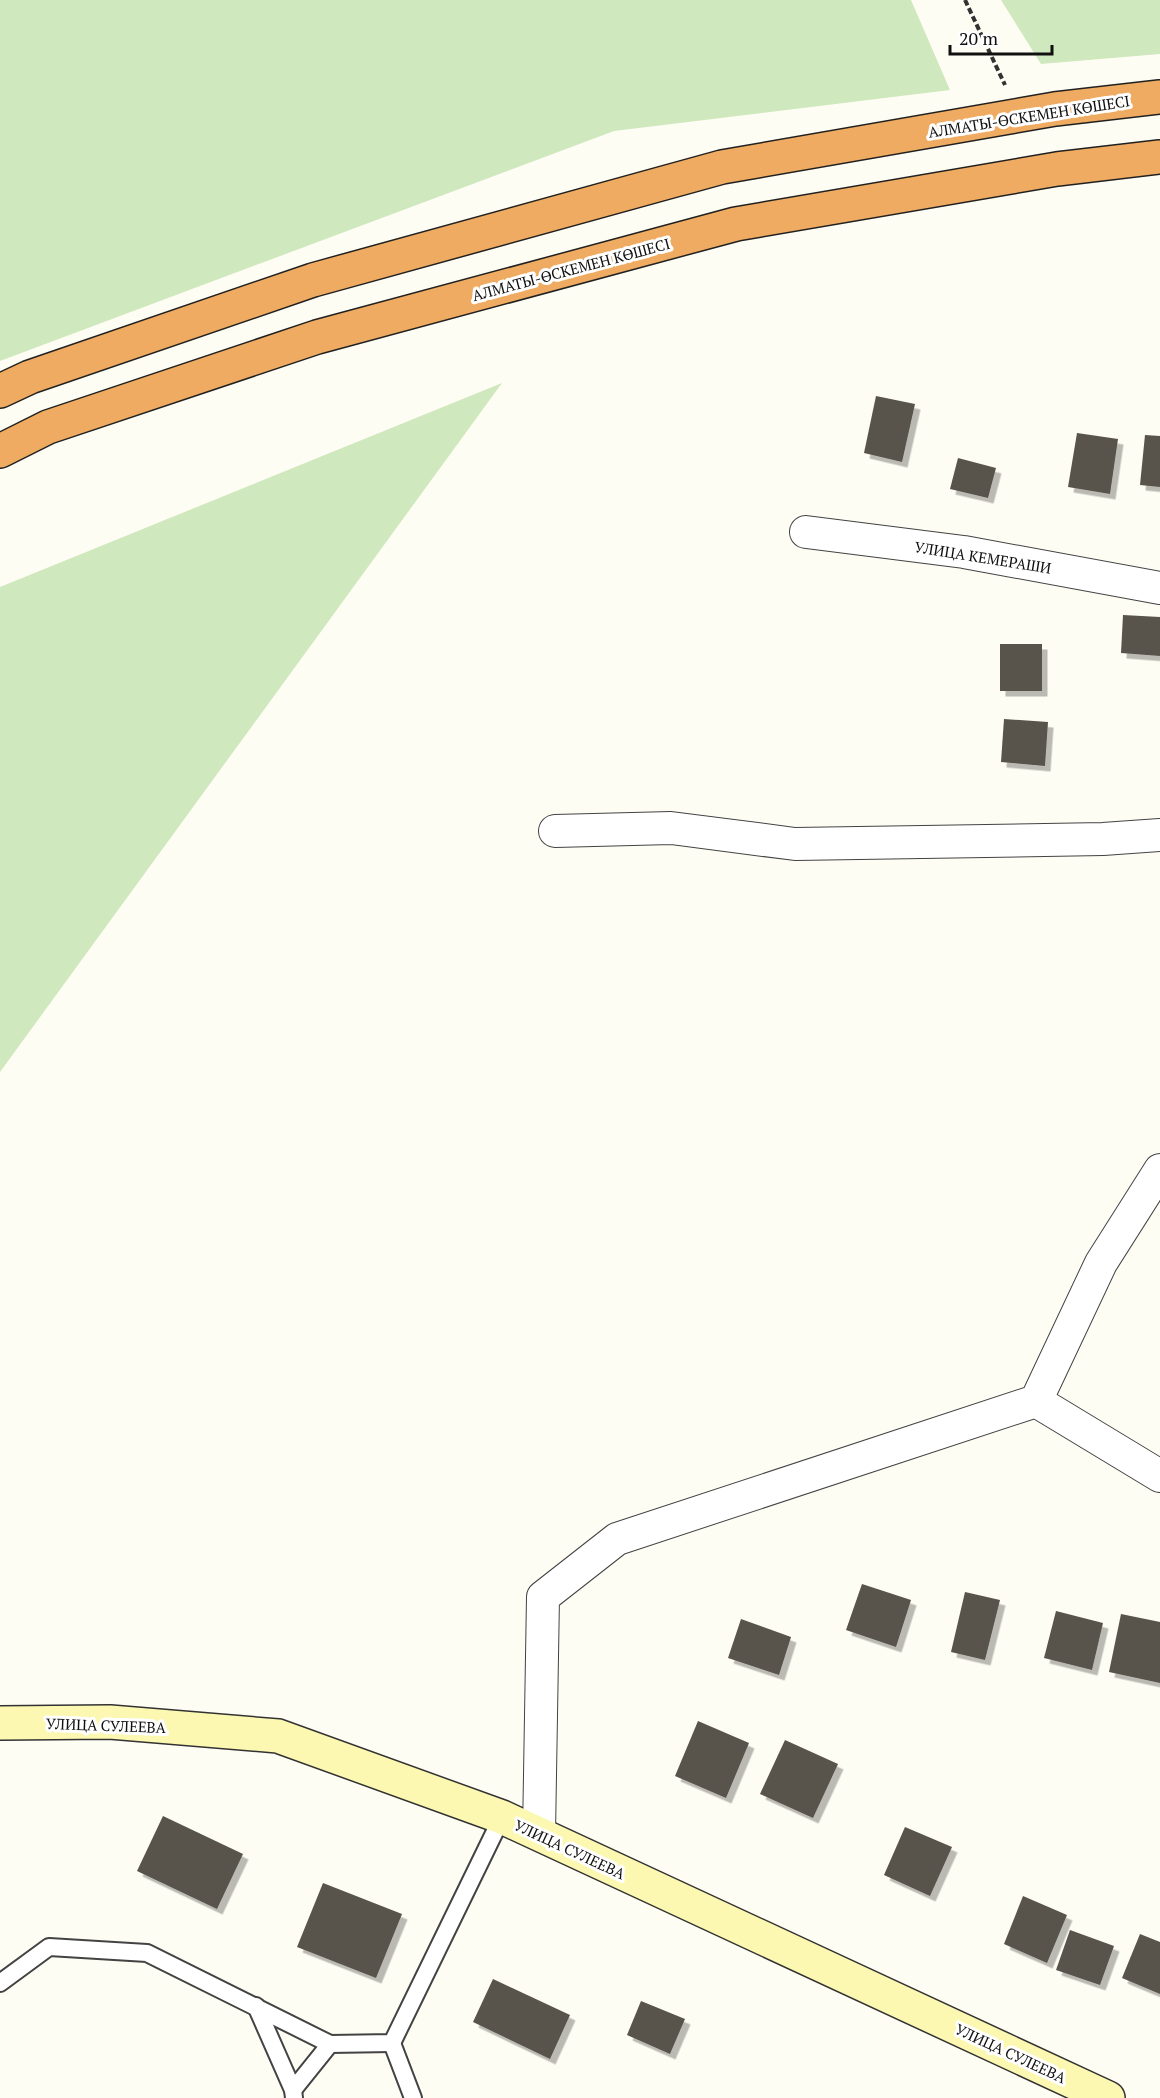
<svg xmlns="http://www.w3.org/2000/svg" width="1160" height="2098" font-family="'PT Serif',serif">
<style>
.green{fill:#d0e8bd}
.building{fill:#58524c;filter:url(#shadow)}
.lines{fill:none;stroke-linecap:round;stroke-linejoin:round}
.lane-casing{stroke:#434343;stroke-width:20}
.street-casing{stroke:#434343;stroke-width:34}
.secondary-casing{stroke:#323232;stroke-width:36}
.highway-casing{stroke:#212121;stroke-width:36}
.path{stroke:#323232;stroke-width:4;stroke-dasharray:6 3;stroke-linecap:butt}
.lane{stroke:#fff;stroke-width:16}
.street{stroke:#fff;stroke-width:32}
.secondary{stroke:#fcf8b1;stroke-width:33}
.highway{stroke:#eeab61;stroke-width:33}
.labels{text-anchor:middle;dominant-baseline:central;stroke-width:6;stroke-linejoin:round;paint-order:stroke}
.street-label{font-size:15px;fill:#101010;stroke:#fff}
</style>
<defs>
<filter id="shadow"><feDropShadow dx="5.5" dy="5.5" stdDeviation="0" flood-color="#0004"/></filter>
</defs>
<rect width="100%" height="100%" fill="#fefdf3"/>
<g class="green">
<polygon points="0,0 911,0 950,90 614,131 0,361"/>
<polygon points="1001,0 1160,0 1160,54 1041,64"/>
<polygon points="502,383 0,1072 0,587"/>
</g>
<g class="building">
<polygon points="876,396 915,404 902,462 864,453"/>
<polygon points="1077,433 1118,439 1110,494 1068,487"/>
<polygon points="1145,435 1160,436 1160,487 1140,485"/>
<polygon points="958,458 996,468 988,498 950,489"/>
<polygon points="1123,615 1160,617 1160,656 1121,653"/>
<rect x="1000" y="644" width="42" height="47"/>
<polygon points="1004,719 1048,722 1045,766 1001,762"/>
<polygon points="862,1584 911,1600 896,1647 846,1630"/>
<polygon points="965,1592 1000,1600 985,1660 951,1652"/>
<polygon points="1056,1611 1103,1623 1092,1670 1044,1658"/>
<polygon points="1121,1614 1160,1622 1160,1683 1109,1672"/>
<polygon points="741,1619 791,1637 779,1675 728,1658"/>
<polygon points="698,1721 749,1743 726,1798 675,1776"/>
<polygon points="785,1740 838,1764 813,1818 760,1794"/>
<polygon points="163,1816 243,1854 217,1909 137,1871"/>
<polygon points="905,1827 952,1847 930,1896 884,1875"/>
<polygon points="323,1883 402,1914 376,1978 297,1947"/>
<polygon points="1023,1896 1067,1915 1047,1963 1004,1944"/>
<polygon points="1070,1930 1114,1946 1100,1985 1056,1970"/>
<polygon points="1140,1934 1160,1942 1160,1994 1122,1978"/>
<polygon points="493,1979 570,2015 550,2059 473,2022"/>
<polygon points="641,2001 685,2019 670,2054 627,2035"/>
</g>
<g class="lines">
<defs>
<g id="lane">
<polyline points="0,1983 49,1947 147,1953 330,2044 392,2043 502,1817"/>
<polyline points="256,2006 293,2090 294,2098"/>
<polyline points="392,2043 413,2098"/>
<polyline points="293,2090 330,2044"/>
</g>
<g id="street">
<polyline points="806,532 964,552 1160,588"/>
<polyline points="555,831 671,828 795,844 1103,839 1160,835"/>
<polyline points="1036,1401 1160,1476"/>
<polyline points="539,1834 543,1597 617,1539 1036,1401 1101,1263 1160,1170"/>
</g>
<polyline id="secondary" points="0,1723 110,1722 278,1736 502,1817 1108,2098"/>
<g id="highway">
<polyline points="0,391 30,377 313,280 722,167 1055,109 1160,97"/>
<polyline points="0,451 48,427 317,337 736,224 1057,169 1160,157"/>
</g>
</defs>
<use href="#lane" class="lane-casing"/>
<use href="#street" class="street-casing"/>
<use href="#secondary" class="secondary-casing"/>
<use href="#highway" class="highway-casing"/>
<polyline class="path" points="965,0 1005,85"/>
<use href="#lane" class="lane"/>
<use href="#street" class="street"/>
<use href="#secondary" class="secondary"/>
<use href="#highway" class="highway"/>
</g>
<g class="labels">
<g class="street-label">
<text transform="translate(1029 116) rotate(-9)">АЛМАТЫ-ӨСКЕМЕН КӨШЕСІ</text>
<text transform="translate(571 269) rotate(-15)">АЛМАТЫ-ӨСКЕМЕН КӨШЕСІ</text>
<text transform="translate(983 557) rotate(9)">УЛИЦА КЕМЕРАШИ</text>
<text transform="translate(106 1725) rotate(2)">УЛИЦА СУЛЕЕВА</text>
<text transform="translate(570 1849) rotate(25)">УЛИЦА СУЛЕЕВА</text>
<text transform="translate(1011 2053) rotate(25)">УЛИЦА СУЛЕЕВА</text>
</g>
</g>
<path d="M950 45v9h102v-9" fill="none" stroke="#101010" stroke-width="3"/>
<text x="959" y="45" font-size="18" fill="#101010" stroke="#ffffff" stroke-width="4.5" paint-order="stroke">20 m</text>
</svg>
